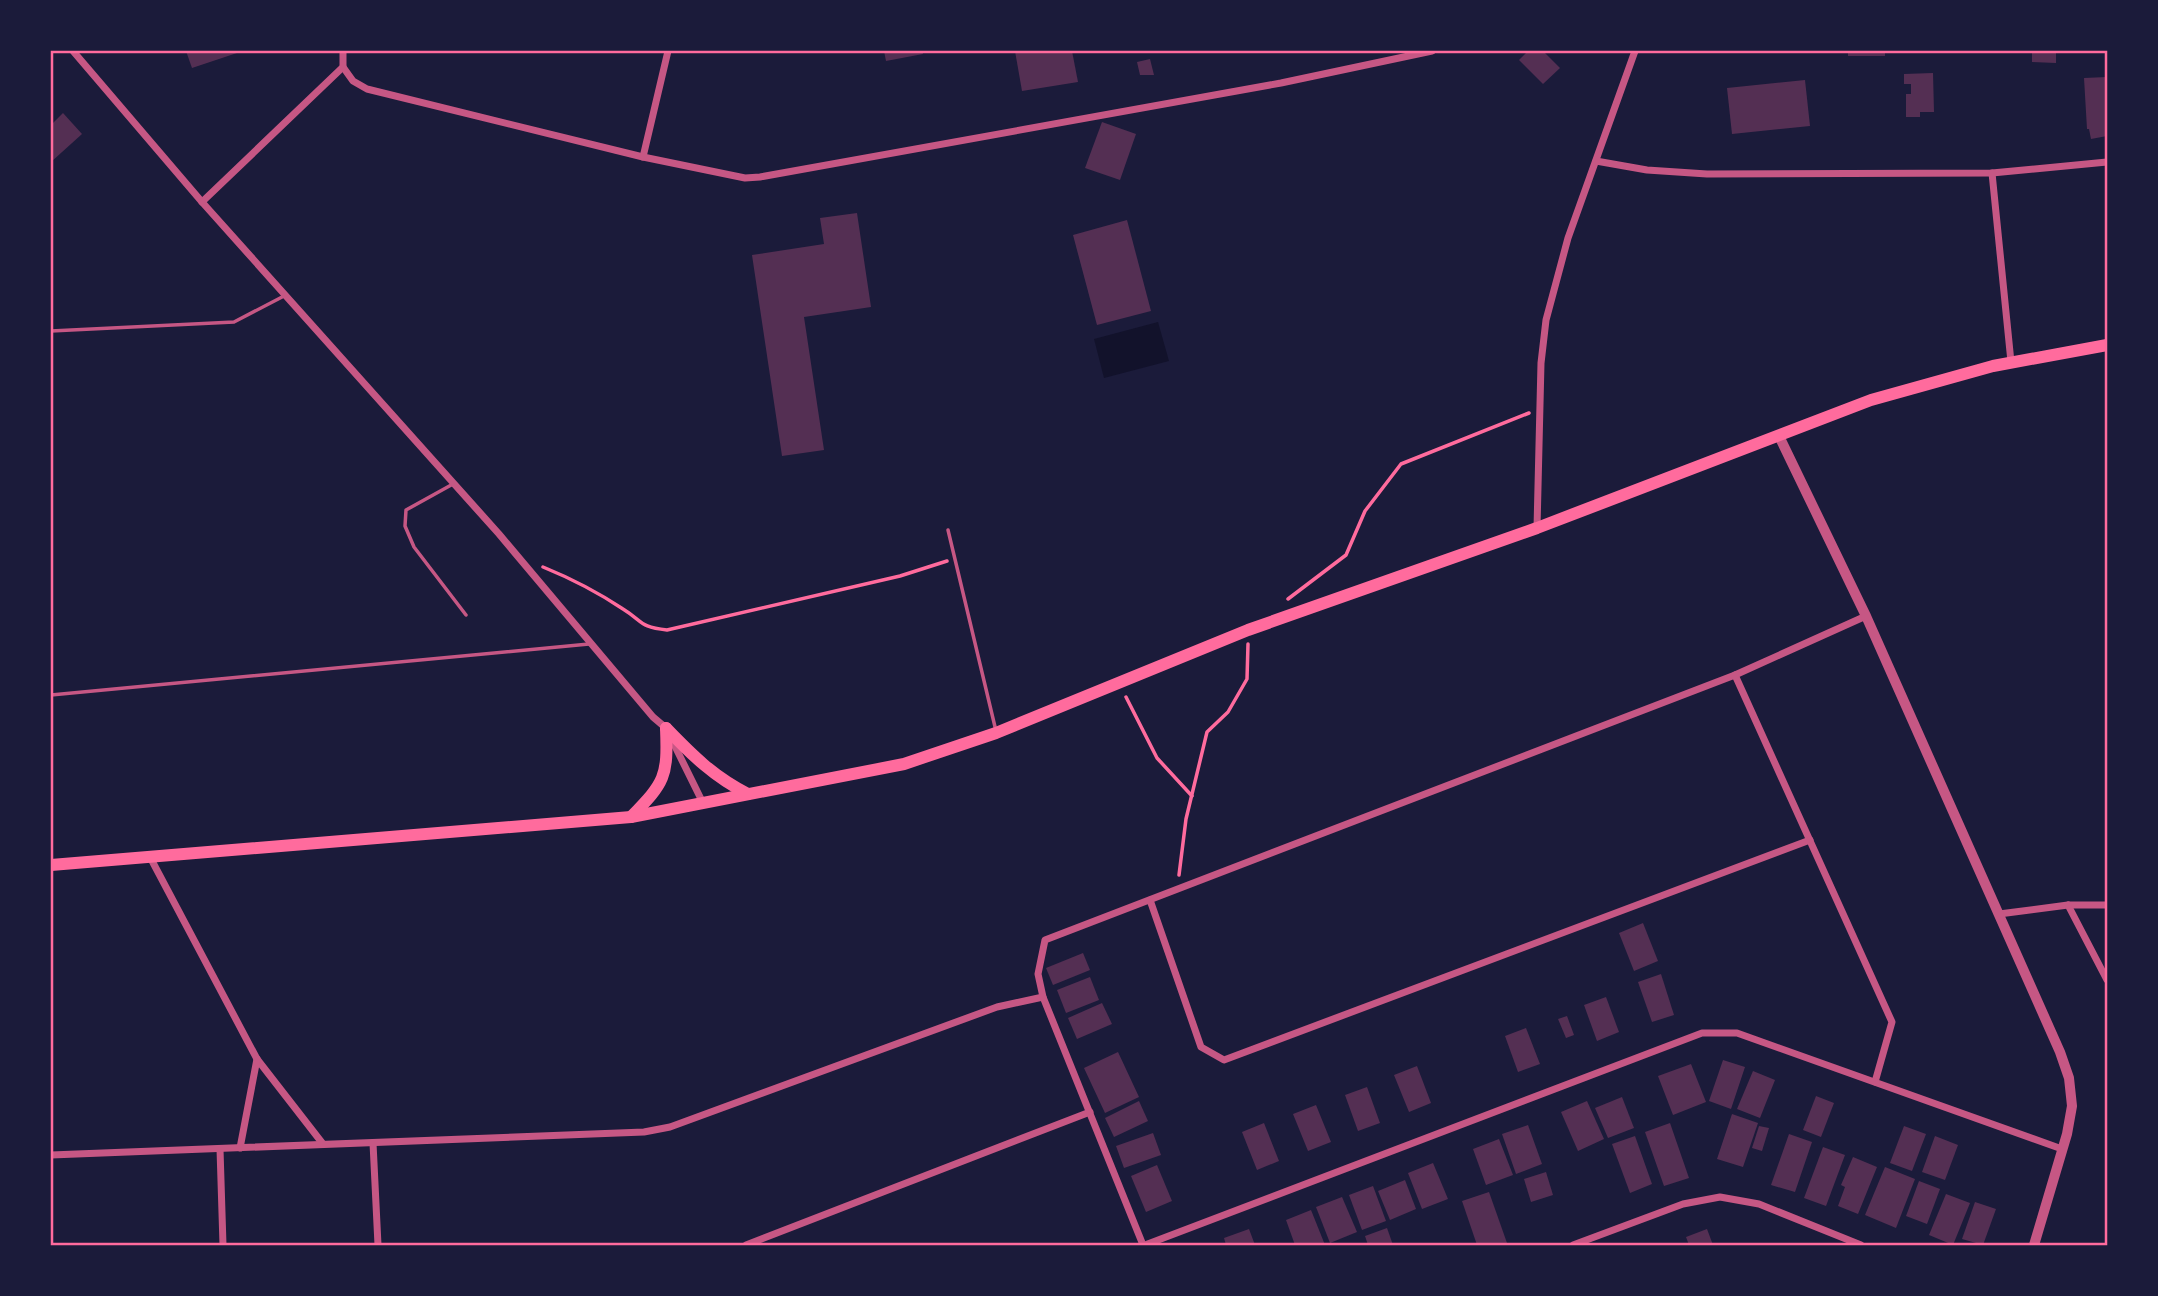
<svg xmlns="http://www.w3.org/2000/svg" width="2158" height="1296" font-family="'PT Sans',sans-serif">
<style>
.water{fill:#12122b}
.building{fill:#542f53}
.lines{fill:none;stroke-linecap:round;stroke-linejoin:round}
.path{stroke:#ff6b9d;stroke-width:3.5}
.service{stroke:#c65784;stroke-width:3.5}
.minor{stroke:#c65784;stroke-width:7}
.tertiary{stroke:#c65784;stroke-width:10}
.primary{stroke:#ff6b9d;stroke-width:12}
.neatline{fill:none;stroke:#ff6b9d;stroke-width:2.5}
</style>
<rect width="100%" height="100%" fill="#1b1b3a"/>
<polygon class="water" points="1158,322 1169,361 1104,378 1094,339"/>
<g class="building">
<polygon points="186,51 243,51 192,68"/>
<polygon points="884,51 922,51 923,54 886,61"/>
<polygon points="1015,51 1072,51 1078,82 1022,91"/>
<polygon points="1528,51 1543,51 1560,68 1543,84 1519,60"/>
<rect x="1848" y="51" width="37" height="5"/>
<polygon points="2032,51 2056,51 2056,63 2032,62"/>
<polygon points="1150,59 1154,75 1140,75 1137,62"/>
<polygon points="1933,73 1934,112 1920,112 1920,117 1906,117 1906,94 1911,94 1911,84 1904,84 1904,74"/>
<polygon points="2107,77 2107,136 2091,139 2089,129 2087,129 2084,78"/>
<polygon points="1805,80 1810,126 1732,134 1727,88"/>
<polygon points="63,113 82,134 51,162 51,125"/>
<polygon points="1102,122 1136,134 1120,180 1085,168"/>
<polygon points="857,213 871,307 804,317 824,450 782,456 752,255 824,244 820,218"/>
<polygon points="1127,220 1151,311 1097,325 1073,235"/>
<polygon points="1643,923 1658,961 1634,971 1619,933"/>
<polygon points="1083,953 1090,970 1053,985 1046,968"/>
<polygon points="1661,974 1674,1015 1652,1022 1638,982"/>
<polygon points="1090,977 1099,1000 1066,1013 1057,990"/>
<polygon points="1606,997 1619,1032 1597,1041 1584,1005"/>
<polygon points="1102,1003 1112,1024 1077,1039 1068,1018"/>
<polygon points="1567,1016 1574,1035 1566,1038 1558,1019"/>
<polygon points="1526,1028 1540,1064 1518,1072 1505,1036"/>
<polygon points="1118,1052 1139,1097 1105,1113 1084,1068"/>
<polygon points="1723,1060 1745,1067 1731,1109 1709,1101"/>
<polygon points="1691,1064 1706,1102 1673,1115 1658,1076"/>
<polygon points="1417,1066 1431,1103 1409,1112 1394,1075"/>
<polygon points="1753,1071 1775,1080 1760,1118 1737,1109"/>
<polygon points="1367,1087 1380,1123 1358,1131 1345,1095"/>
<polygon points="1816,1096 1834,1103 1821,1137 1803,1130"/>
<polygon points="1622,1097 1634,1128 1608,1138 1595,1108"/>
<polygon points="1139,1101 1148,1121 1114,1137 1105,1118"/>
<polygon points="1587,1101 1604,1139 1578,1151 1561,1112"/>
<polygon points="1316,1105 1331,1142 1308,1151 1293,1114"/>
<polygon points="1732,1114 1758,1123 1743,1167 1717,1159"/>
<polygon points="1264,1123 1279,1161 1257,1170 1242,1132"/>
<polygon points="1670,1123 1689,1178 1664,1186 1645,1132"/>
<polygon points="1528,1125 1542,1164 1516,1174 1502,1134"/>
<polygon points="1759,1126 1769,1128 1762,1151 1752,1148"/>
<polygon points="1904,1126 1926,1134 1912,1171 1890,1163"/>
<polygon points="1153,1133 1161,1155 1124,1168 1116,1146"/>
<polygon points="1789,1134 1812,1142 1795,1192 1771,1185"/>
<polygon points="1635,1136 1652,1184 1630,1193 1612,1144"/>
<polygon points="1935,1136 1958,1145 1945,1180 1922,1172"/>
<polygon points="1499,1139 1513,1175 1486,1185 1473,1149"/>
<polygon points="1823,1147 1845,1155 1826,1206 1804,1198"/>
<polygon points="1853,1157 1877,1167 1858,1214 1838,1206 1845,1187 1841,1185"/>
<polygon points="1433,1163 1448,1199 1422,1209 1408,1173"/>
<polygon points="1157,1165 1172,1201 1146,1212 1131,1176"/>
<polygon points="1885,1167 1915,1179 1896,1228 1865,1215"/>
<polygon points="1546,1172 1553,1195 1531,1202 1524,1179"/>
<polygon points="1405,1180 1416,1209 1390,1220 1378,1191"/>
<polygon points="1919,1181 1940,1189 1927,1224 1906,1216"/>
<polygon points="1373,1186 1386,1221 1362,1230 1349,1195"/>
<polygon points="1489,1192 1507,1243 1501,1245 1477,1245 1462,1201"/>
<polygon points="1946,1194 1970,1203 1953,1245 1929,1235"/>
<polygon points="1342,1197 1357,1232 1330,1243 1316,1207"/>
<polygon points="1975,1202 1996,1209 1983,1245 1962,1239"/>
<polygon points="1311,1210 1325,1245 1295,1245 1286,1220"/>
<polygon points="1387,1228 1393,1245 1368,1245 1365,1236"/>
<polygon points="1249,1229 1255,1245 1226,1245 1224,1238"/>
<polygon points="1707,1229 1713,1245 1689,1245 1686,1237"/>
</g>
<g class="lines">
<g class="path">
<path d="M543,567C570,578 599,593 623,609C644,622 639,627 667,630L900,576L947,561"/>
<polyline points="1288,599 1346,555 1365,511 1401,464 1529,413"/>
<polyline points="1126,697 1157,758 1192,796"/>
<polyline points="1179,875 1186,819 1207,732 1228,712 1247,679 1248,644"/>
</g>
<g class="service">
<polyline points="51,331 234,322 284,296"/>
<polyline points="453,484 406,510 405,526 414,547 466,615"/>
<polyline points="948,530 996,731"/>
<polyline points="51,695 589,644"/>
</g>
<g class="minor">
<polyline points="73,51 202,202 499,534 653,717 666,728 703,803"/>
<polyline points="343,67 353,81 367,89 643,157 745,178 760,177 1281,83 1432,51"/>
<polyline points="643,157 668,51"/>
<polyline points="1596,161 1647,170 1707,174 1992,173 2107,162"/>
<polyline points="1992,173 2011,362"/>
<polyline points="202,202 343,67 343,51"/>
<polyline points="1537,528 1541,363 1546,320 1568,238 1635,51"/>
<polyline points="1735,675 1892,1022 1875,1082"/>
<polyline points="150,857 257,1059 323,1144"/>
<polyline points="1150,900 1201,1047 1224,1060 1810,840"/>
<polyline points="2068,905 2107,980"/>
<polyline points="1999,914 2068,905 2107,905"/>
<polyline points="373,1143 378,1245"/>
<polyline points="240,1148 257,1059"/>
<polyline points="220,1149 223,1245"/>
<polyline points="51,1155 644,1132 670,1127 997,1007 1043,997"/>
<polyline points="746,1245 1090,1112"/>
<polyline points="1143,1245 1043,997 1038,974 1045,940 1735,675 1866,616"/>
<polyline points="1145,1245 1702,1033 1737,1033 2062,1149"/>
<polyline points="1573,1245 1683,1204 1720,1197 1759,1204 1861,1245"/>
</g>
<polyline class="tertiary" points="1779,436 1866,616 2060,1052 2069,1078 2072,1106 2067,1134 2034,1245"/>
<g class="primary">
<path d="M666,728C692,755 714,777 748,794"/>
<path d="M631,817C665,782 668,777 666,728"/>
<polyline points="51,865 631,817 904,764 996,733 1248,630 1537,528 1871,400 1993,366 2107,345"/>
</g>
</g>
<rect width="2158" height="1296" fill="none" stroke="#1b1b3a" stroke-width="105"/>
<rect x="52" y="52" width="2054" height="1192" class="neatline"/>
</svg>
